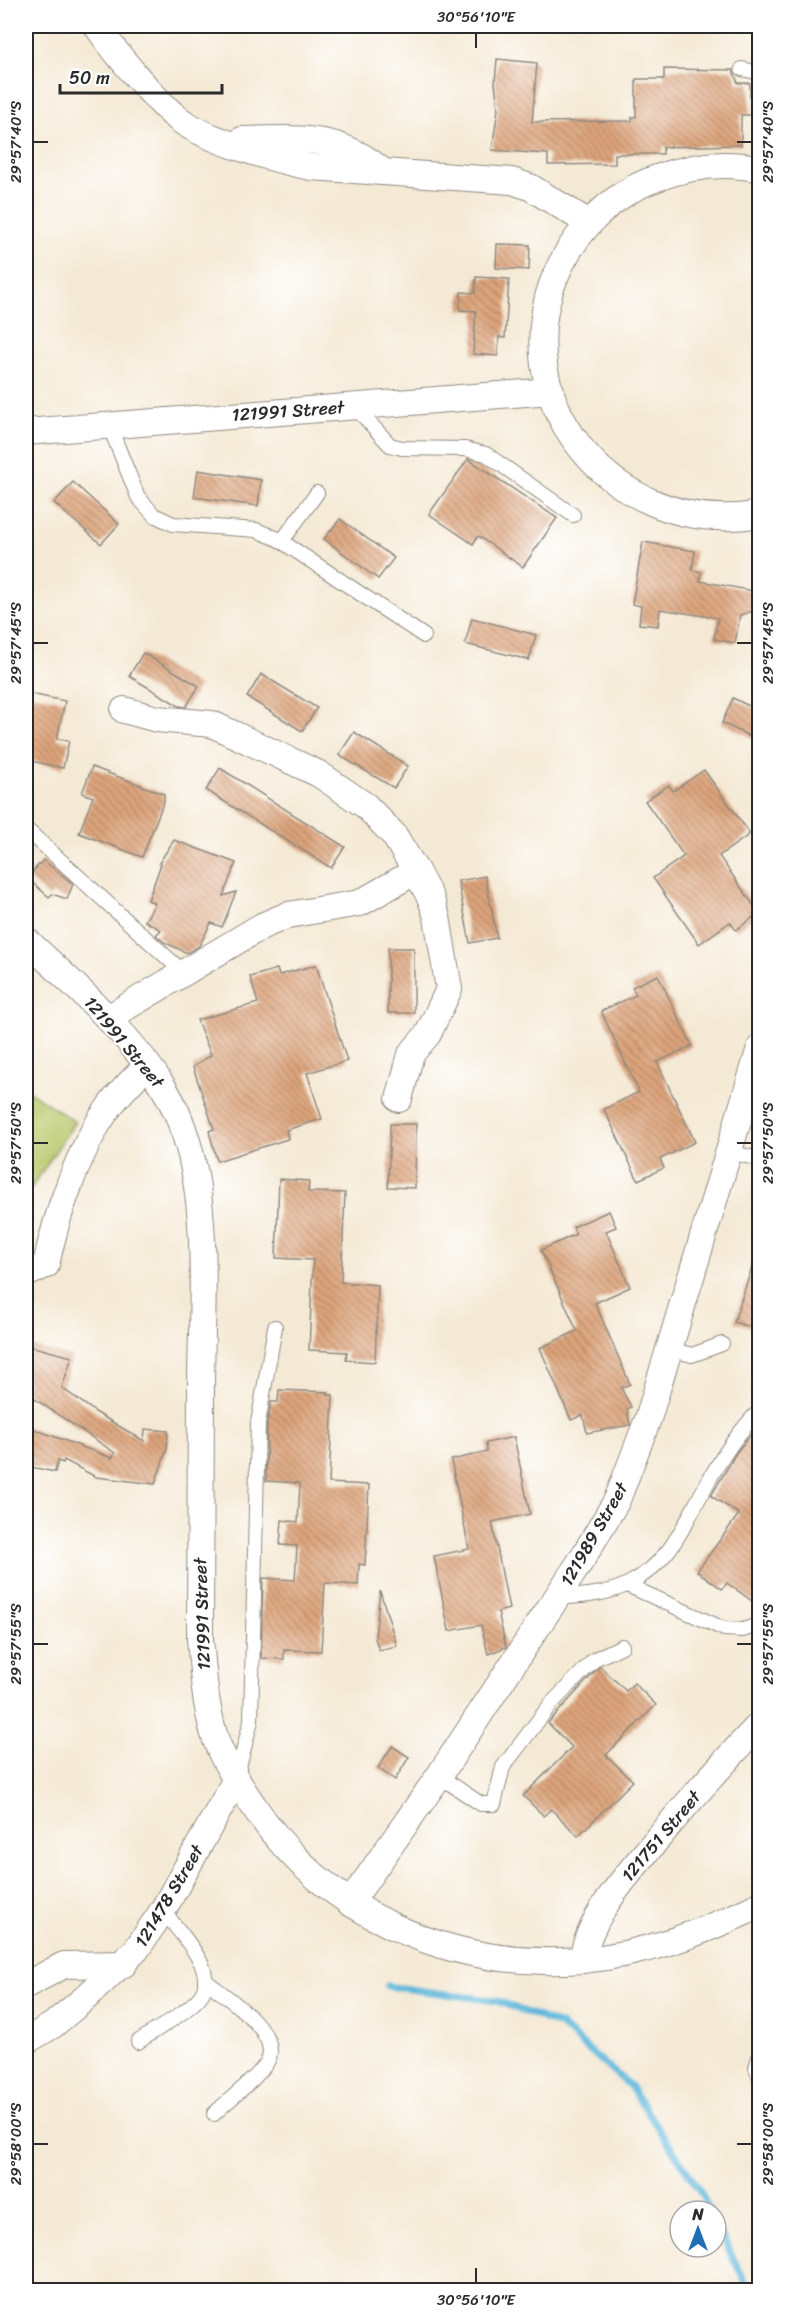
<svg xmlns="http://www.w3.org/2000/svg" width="785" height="2316" font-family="Sriracha,sans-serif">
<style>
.grass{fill:#b7c86b;stroke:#717a4b;stroke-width:1.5}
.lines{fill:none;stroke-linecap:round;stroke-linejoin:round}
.stream{stroke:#5eb8db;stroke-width:7}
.building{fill:url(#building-back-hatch)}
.service-casing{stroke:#908a80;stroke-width:16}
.minor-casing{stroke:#908a80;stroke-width:28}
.service{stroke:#fff;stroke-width:14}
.minor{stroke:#fff;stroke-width:26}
.ticks{fill:none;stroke:#2b2b2b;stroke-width:2}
.labels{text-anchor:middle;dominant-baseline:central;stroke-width:4.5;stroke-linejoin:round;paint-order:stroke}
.street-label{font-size:18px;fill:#2b2b2b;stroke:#fff}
.neatline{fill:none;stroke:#2b2b2b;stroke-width:2}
.ticks-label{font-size:15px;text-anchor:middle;fill:#2b2b2b}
</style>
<defs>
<pattern id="building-back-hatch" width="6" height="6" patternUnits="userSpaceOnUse" patternTransform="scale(1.5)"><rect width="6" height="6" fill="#dda47b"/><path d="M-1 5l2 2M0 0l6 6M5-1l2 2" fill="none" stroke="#b38665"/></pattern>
</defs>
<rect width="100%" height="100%" fill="#fff"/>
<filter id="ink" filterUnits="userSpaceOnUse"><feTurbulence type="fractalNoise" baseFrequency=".0167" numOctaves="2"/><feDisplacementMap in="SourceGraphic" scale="12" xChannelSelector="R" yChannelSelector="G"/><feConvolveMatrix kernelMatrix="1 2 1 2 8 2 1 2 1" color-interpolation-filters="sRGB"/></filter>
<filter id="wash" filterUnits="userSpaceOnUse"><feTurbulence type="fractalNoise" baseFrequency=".008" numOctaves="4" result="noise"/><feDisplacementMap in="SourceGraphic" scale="24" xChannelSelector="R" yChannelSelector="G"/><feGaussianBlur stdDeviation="1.35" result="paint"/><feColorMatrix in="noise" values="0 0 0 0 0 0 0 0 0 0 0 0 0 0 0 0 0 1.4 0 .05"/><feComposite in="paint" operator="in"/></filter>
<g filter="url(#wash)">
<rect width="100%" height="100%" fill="#f4e9d4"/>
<polygon class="grass" points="26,1089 75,1122 26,1196"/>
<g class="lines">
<g class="stream">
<polyline points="387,1986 497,2001 560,2025 630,2086 697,2186 710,2211"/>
<polyline points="716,2224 746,2284 743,2290"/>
</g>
</g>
<g id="blocks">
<g class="building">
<polygon points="497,59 537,63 532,122 632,121 632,117 636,117 636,79 664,79 664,69 733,70 738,83 750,83 750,115 741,115 741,145 663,147 663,154 615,154 615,164 548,165 548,154 492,150 498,109 495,83"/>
<polygon points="497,244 530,245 529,270 496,268"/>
<polygon points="476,277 509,279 505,338 499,337 498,356 473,354 476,311 460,310 461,292 475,293"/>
<polygon points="468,459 557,518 523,567 478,536 473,544 429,514"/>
<polygon points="198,470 261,480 258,506 194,497"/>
<polygon points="73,482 119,524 101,544 54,503"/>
<polygon points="340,519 394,558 378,579 324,539"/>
<polygon points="643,542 695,551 692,570 701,572 700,581 759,592 759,609 740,615 735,643 714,639 718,618 660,609 658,626 639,624 641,606 632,604"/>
<polygon points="472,618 536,635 529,660 465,644"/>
<polygon points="143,653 199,686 186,707 179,706 129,676"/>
<polygon points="261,674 317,708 302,731 247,697"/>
<polygon points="26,693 65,701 57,739 69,741 63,768 26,760"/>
<polygon points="733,698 759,711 759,741 722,723"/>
<polygon points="354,732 408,766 394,788 339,755"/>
<polygon points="92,767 164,794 164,801 142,857 79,833 93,797 82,793"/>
<polygon points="220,768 345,847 331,868 206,790"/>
<polygon points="704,770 750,834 719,856 759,913 736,930 730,922 699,944 653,878 684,856 645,801 669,785 673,791"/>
<polygon points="174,840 236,863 223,896 236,892 222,927 211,923 199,946 187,953 164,942 156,935 161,930 145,921 155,903 148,900 161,864 159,863"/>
<polygon points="43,860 73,884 67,899 52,894 49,897 27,878"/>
<polygon points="485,876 497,938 470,943 458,881"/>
<rect x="388" y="948" width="26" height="65"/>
<polygon points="316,965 347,1061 307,1073 322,1119 286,1130 288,1139 217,1161 209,1131 214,1129 193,1067 211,1055 197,1020 258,1003 250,977 277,969 279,975"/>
<polygon points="658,975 692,1046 657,1062 695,1142 660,1159 664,1168 638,1180 604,1109 639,1092 601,1011 636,995 632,987"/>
<polygon points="390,1124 416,1124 415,1188 388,1187"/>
<polygon points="279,1179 309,1181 308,1192 345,1193 341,1282 378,1285 375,1362 346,1360 347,1352 309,1350 313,1260 276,1258"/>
<polygon points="609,1211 616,1227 606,1231 630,1287 595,1303 630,1384 621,1388 631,1407 627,1409 630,1425 587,1433 583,1415 571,1420 540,1348 577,1331 541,1250 576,1234 573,1227"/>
<polygon points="756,1255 759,1256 759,1330 734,1322"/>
<polygon points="26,1345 72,1357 62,1388 97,1413 144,1441 145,1429 168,1431 167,1449 155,1484 96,1477 64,1460 63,1463 58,1461 55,1472 26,1466 26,1426 112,1458 115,1453 26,1393"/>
<polygon points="279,1390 328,1392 328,1395 333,1395 329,1483 369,1485 365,1565 359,1564 358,1585 325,1583 321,1651 284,1650 284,1659 261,1658 263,1578 295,1580 297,1546 280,1545 282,1520 298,1522 300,1483 266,1481 267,1424 271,1402 278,1402"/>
<polygon points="759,1424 759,1606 727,1583 722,1589 697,1571 739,1514 711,1496 736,1453"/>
<polygon points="514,1437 530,1514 492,1522 509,1609 498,1612 506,1647 488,1654 481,1625 449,1631 434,1556 469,1549 451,1460 487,1452 486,1443"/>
<polygon points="380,1591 397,1646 379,1650 375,1638"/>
<polygon points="600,1666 626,1691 634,1683 656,1705 606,1755 633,1781 578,1836 551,1809 544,1816 523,1796 572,1747 548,1723"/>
<polygon points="392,1746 409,1757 395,1780 378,1768"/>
</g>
</g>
</g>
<g filter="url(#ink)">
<use href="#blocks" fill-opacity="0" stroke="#908a80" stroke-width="1.5"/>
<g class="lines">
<defs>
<g id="service">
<polyline points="742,69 760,73"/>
<polyline points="354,406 390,445 402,448 465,449 486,454 573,515"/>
<polyline points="109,425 138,497 154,515 173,524 256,530 278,539 424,636"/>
<polyline points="282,541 317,493"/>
<polyline points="26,829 184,973"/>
<polyline points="728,1152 760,1159"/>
<polyline points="669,1349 692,1355 722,1344"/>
<polyline points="627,1585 724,1629 743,1630 760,1624"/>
<path d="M556,1598C580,1596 607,1595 628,1584C670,1563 683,1527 704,1489C719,1461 737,1433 760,1410"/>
<polyline points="439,1776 481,1804 494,1804 503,1767 550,1705 595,1659 622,1646"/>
<polyline points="236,1779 251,1721 258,1423 275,1327"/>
<path d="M205,1980C224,1996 284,2033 267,2062C257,2079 229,2099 214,2114"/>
<path d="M138,2042C156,2029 190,2011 202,1994C207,1986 206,1972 201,1963C192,1944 175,1927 163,1910"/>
<polyline points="760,2054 756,2068 760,2079"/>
</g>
<g id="minor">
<path d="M97,26C113,50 157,103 180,120C209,141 276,160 311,167L512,181L530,187L589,223"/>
<path d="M242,140C297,139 339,133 383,172"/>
<path d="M760,169C725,161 690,166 657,178C625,189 598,211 578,237C479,370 601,543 760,514"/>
<polyline points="26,432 551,391"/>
<polyline points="124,710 157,719 212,724 319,774 366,806 394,835 416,871"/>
<path d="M26,940C75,986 129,1032 165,1090C215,1172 201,1296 201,1389C200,1473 200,1556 200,1639C203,1671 205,1704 214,1734C221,1758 237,1781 251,1802C323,1914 450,1970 582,1960C645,1955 703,1932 760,1905"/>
<polyline points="108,1018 262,926 288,915 360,903 416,871 431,899 437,917 449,989 428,1034 411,1054 399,1099"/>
<path d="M26,1274L46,1265C56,1216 78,1151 107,1110C118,1094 133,1080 147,1065"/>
<polyline points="350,1903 439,1776 582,1559 617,1500 648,1419 760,1048"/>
<path d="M582,1960C590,1915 624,1879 653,1844C687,1803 723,1763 760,1724"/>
<polyline points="26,1985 64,1965 124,1964"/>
<polyline points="26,2041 53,2025 84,1999 136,1950 163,1910 236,1779"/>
</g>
</defs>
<use href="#service" class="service-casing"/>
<use href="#minor" class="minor-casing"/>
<use href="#service" class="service"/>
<use href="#minor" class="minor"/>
</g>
</g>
<path class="ticks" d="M476,33V48M33,142H48M737,142H752M33,643H48M737,643H752M33,1143H48M737,1143H752M33,1644H48M737,1644H752M33,2144H48M737,2144H752M476,2268V2283"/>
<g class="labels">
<g class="street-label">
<text transform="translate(288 411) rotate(-4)">121991 Street</text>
<text transform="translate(124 1042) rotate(50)">121991 Street</text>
<text transform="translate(594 1534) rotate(-60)">121989 Street</text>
<text transform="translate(202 1614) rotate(-92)">121991 Street</text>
<text transform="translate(661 1836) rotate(-50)">121751 Street</text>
<text transform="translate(169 1896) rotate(-59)">121478 Street</text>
</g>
</g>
<rect width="785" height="2316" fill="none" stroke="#fff" stroke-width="66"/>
<g transform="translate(698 2229)"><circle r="28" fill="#ffffff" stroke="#aaaaaa" stroke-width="1.5"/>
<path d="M0-4.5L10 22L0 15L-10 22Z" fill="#1f6fb2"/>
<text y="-9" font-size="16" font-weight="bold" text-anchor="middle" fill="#2b2b2b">N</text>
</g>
<path d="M60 84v9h162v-9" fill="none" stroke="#2b2b2b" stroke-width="3"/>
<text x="69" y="84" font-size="18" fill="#2b2b2b" stroke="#ffffff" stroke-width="4.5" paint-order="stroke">50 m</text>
<rect x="33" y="33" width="719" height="2250" class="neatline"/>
<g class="ticks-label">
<text x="476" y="22">30°56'10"E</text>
<text transform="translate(16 142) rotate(-90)" y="5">29°57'40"S</text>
<text transform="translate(768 142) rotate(-90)" y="5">29°57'40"S</text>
<text transform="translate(16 643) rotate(-90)" y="5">29°57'45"S</text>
<text transform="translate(768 643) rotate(-90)" y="5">29°57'45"S</text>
<text transform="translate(16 1143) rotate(-90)" y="5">29°57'50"S</text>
<text transform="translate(768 1143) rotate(-90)" y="5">29°57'50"S</text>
<text transform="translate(16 1644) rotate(-90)" y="5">29°57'55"S</text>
<text transform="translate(768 1644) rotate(-90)" y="5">29°57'55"S</text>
<text transform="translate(16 2144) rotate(-90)" y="5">29°58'00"S</text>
<text transform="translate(768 2144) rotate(-90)" y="5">29°58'00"S</text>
<text x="476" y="2305">30°56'10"E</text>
</g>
</svg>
